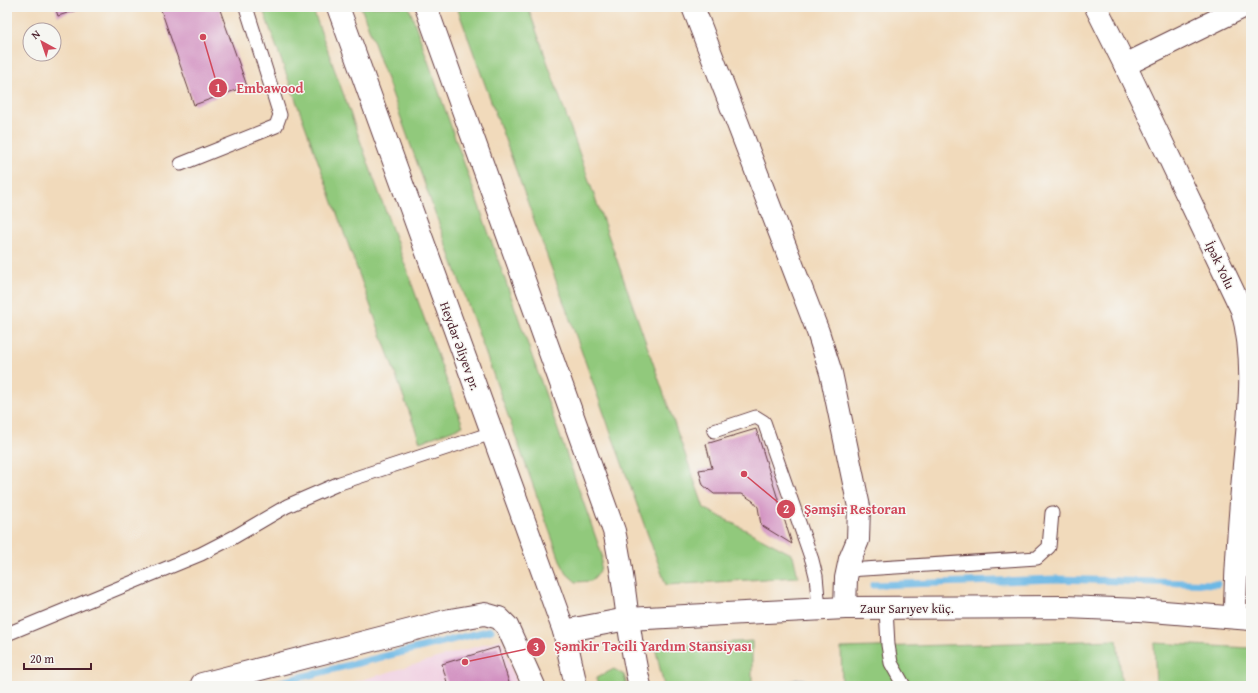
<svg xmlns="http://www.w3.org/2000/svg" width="1258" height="693" font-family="'Gentium Book Plus',serif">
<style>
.built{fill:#f1d0e2}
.green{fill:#91c97c;stroke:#6e7454}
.water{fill:#6cb8e5;stroke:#5b6c88}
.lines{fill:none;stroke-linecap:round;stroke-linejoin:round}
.stream{stroke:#6cb8e5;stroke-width:7}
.building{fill:#d18ec0}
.service-casing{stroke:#633b41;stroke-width:15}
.minor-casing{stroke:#633b41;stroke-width:24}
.tertiary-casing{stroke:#633b41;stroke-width:24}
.secondary-casing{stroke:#633b41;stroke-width:24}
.service{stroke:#fff;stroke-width:13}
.minor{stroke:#fff;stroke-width:22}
.tertiary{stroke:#fff;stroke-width:22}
.secondary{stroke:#fff;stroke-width:22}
.labels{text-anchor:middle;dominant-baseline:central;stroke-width:3;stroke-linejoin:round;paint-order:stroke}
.street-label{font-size:13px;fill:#4a1f2b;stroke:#f6f6f2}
.leader{fill:none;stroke:#d1495b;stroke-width:1.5}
.callout-dot{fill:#d1495b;stroke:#f6f6f2;stroke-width:1.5}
.mark-label{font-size:12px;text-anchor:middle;font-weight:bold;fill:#fff}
.callout-label{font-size:14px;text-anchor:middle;font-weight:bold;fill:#d1495b;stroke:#f6f6f2;stroke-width:3;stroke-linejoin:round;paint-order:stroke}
</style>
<rect width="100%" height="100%" fill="#f6f6f2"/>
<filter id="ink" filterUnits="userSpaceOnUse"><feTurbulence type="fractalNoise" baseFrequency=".025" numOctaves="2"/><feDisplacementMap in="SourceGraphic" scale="8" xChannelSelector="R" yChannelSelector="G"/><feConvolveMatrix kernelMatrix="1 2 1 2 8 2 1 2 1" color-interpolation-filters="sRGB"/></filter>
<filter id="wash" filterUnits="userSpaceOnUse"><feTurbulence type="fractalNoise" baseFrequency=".012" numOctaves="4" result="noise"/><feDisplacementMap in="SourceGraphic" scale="16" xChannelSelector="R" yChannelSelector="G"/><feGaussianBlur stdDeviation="0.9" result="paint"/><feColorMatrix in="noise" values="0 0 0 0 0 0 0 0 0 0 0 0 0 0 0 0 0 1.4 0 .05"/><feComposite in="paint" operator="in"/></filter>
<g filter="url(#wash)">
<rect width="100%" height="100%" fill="#f1dabb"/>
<polygon class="built" points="502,639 517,686 341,686"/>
<g class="green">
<polygon points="262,7 312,7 463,426 420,442"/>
<polygon points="361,7 409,7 602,555 600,571 591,581 576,582 567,574 561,563"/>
<polygon points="457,7 528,7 704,508 793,555 798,577 666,585"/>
<polygon points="1117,640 1122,686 842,686 841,648"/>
<polygon points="752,641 752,686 664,686 655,647"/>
<polygon points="1154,643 1251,648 1251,686 1156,686"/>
<polygon points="614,669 624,675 627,686 598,686 596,678"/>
</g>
<polygon class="water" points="798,679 804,679 813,686 787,686 791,681"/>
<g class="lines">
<g class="stream">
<polyline points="873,585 1057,579 1217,584"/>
<polyline points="1250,585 1251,585"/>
<polyline points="265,686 491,630"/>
</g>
</g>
<g id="blocks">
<g class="building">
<polygon points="55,7 86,7 58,16"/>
<polygon points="160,7 219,7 247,86 194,105"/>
<polygon points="756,429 792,544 761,525 758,507 753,501 742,494 714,494 703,485 699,470 712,468 706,444"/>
<polygon points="498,647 510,686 448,686 442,664"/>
</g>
</g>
</g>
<g filter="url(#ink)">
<use href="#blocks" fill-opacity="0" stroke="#633b41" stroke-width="1"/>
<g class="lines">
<defs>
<g id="service">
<polyline points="181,164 276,126 280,115 246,7"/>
<polyline points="714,431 756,417 764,422 812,560 816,576 819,609"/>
<polyline points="848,570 1037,558 1049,547 1052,513"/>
<polyline points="886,609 888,645 891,663 904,686"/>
<polyline points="7,634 201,554 234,537 287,506 340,483 492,433"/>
</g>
<g id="minor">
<polyline points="693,7 818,332 831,373 859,507 858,540 850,559 846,578 845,608"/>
<path d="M1096,7L1125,65L1242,310C1256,359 1249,414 1244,465C1240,516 1235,566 1235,617"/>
<polyline points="1125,65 1243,7"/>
<polyline points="202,684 450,620 485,614 499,618 507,626 534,686"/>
</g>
<polyline id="tertiary" points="564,631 627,619 845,608 1066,607 1139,610 1251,619"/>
<g id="secondary">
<polyline points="338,7 564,631 576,686"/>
<path d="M426,7L614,531C626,583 627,635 640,686"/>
</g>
</defs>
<use href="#service" class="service-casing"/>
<use href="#minor" class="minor-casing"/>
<use href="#tertiary" class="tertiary-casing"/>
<use href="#secondary" class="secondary-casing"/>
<use href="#service" class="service"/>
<use href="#minor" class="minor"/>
<use href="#tertiary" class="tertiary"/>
<use href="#secondary" class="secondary"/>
</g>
</g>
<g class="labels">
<g class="street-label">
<text transform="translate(1220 265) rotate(65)">İpək Yolu</text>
<text transform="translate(460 346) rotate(70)">Heydər Əliyev pr.</text>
<text x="907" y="608">Zaur Sarıyev küç.</text>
</g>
</g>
<path class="leader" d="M203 37L218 88M744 474L786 509M465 662L536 647"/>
<g class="callout-dot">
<circle cx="203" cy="37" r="4"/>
<circle cx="744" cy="474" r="4"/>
<circle cx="465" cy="662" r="4"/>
<circle cx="218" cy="88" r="10"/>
<circle cx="786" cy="509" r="10"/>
<circle cx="536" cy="647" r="10"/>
</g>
<g class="mark-label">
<text x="218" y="92">1</text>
<text x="786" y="513">2</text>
<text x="536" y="651">3</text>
</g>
<g class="callout-label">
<text x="270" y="93">Embawood</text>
<text x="855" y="514">Şəmşir Restoran</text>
<text x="653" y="651">Şəmkir Təcili Yardım Stansiyası</text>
</g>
<rect width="1258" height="693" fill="none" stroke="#f6f6f2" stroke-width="24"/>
<g transform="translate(42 42) rotate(320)"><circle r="19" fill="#f6f6f2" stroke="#b1a0a2"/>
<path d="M0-3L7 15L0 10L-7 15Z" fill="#d1495b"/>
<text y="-6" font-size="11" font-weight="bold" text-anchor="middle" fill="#4a1f2b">N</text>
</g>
<path d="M24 663v6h67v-6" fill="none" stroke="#4a1f2b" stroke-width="2"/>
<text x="30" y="663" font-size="12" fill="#4a1f2b" stroke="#f6f6f2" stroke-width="3" paint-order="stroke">20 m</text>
</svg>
